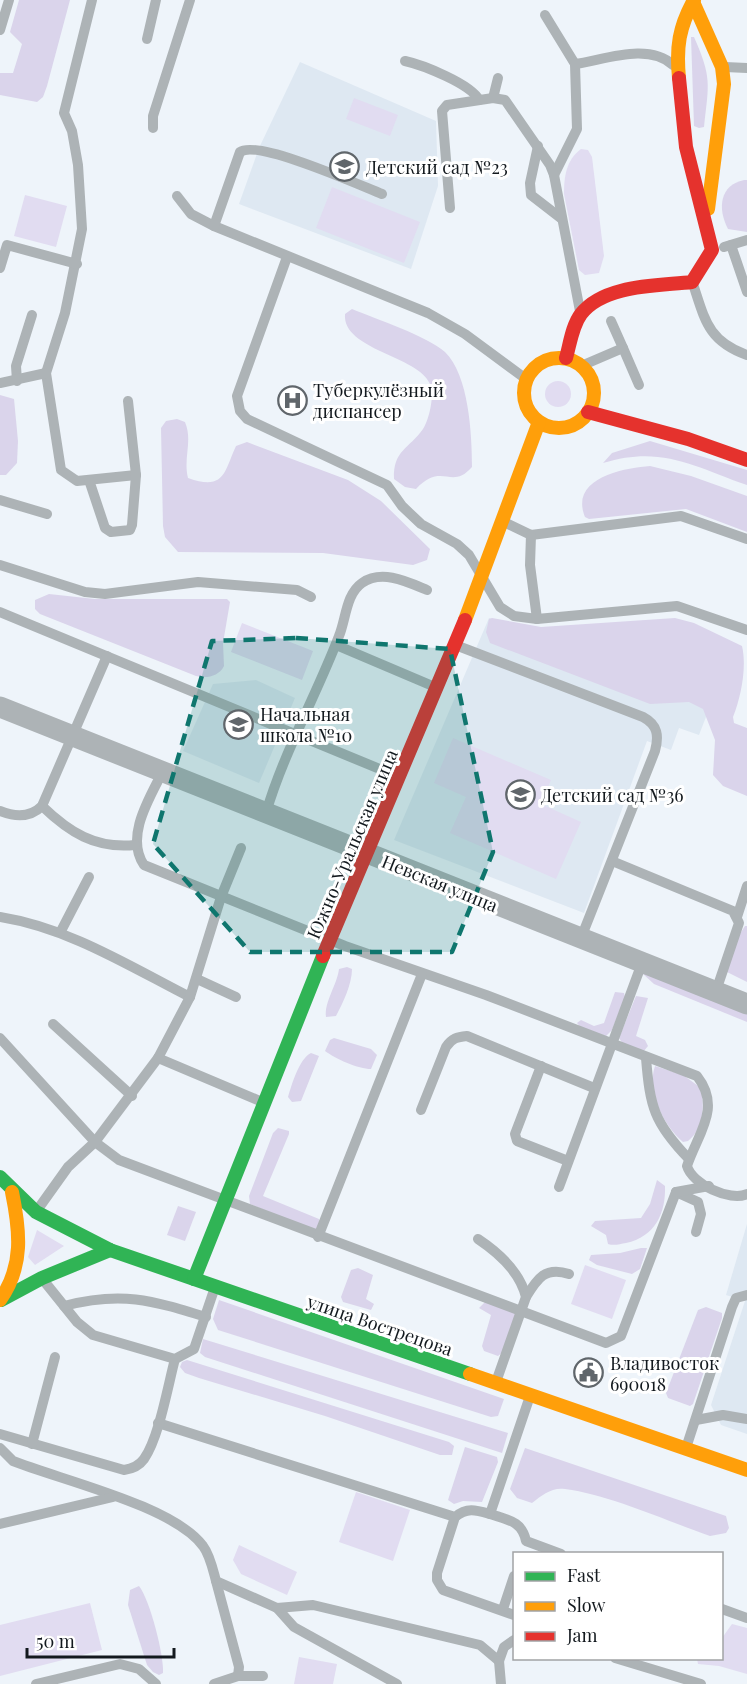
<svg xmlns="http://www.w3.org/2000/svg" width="747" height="1684" font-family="'Playfair Display',serif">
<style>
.built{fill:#dee8f2}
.green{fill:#e1dcf1}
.forest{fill:#dad4eb}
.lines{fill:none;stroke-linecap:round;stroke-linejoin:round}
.lane{stroke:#adb3b6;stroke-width:10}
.street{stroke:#adb3b6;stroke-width:21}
.fast{stroke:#30b455;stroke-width:14}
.slow{stroke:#ff9f0a;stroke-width:14}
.jam{stroke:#e5322d;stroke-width:14}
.marked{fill:#0f766e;fill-opacity:0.2;stroke:#0f766e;stroke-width:4.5;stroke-dasharray:12 8;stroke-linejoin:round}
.labels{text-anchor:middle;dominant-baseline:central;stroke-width:6;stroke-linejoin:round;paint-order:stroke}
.poi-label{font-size:18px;fill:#13191e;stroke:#fff;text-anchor:start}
.street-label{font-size:18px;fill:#13191e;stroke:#fff}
</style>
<rect width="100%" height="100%" fill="#eef4fa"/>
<g class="built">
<polygon points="300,62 436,121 438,186 411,269 239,204 259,148"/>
<polygon points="489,618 711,704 699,735 679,728 671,750 647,741 584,913 394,840"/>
<polygon points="256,680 295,698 259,783 183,751 213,684"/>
<polygon points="747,1224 747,1434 721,1425 711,1405 745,1301 726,1295"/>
</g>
<g class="green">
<polygon points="354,98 398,115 390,136 346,119"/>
<path d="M581,149L588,150L592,157L604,256L599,273L585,275L579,270L564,194C564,177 566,160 581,149Z"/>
<polygon points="332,187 420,222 404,263 316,228"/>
<polygon points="25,195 67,206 56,247 14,236"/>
<circle cx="558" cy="394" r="13"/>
<polygon points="242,623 313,651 302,680 231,652"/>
<polygon points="453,738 551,780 541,804 581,822 556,879 450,833 466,797 434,783"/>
<polygon points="37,1230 64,1246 35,1265 28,1257"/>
<polygon points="585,1265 626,1280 612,1319 571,1304"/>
<polygon points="356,1492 410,1510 393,1561 339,1542"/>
<polygon points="239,1545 297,1572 287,1595 241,1574 233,1560"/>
<polygon points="90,1603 102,1650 0,1676 0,1625"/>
<polygon points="732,1624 747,1628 747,1674 719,1666 698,1664 697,1659 722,1658 722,1638"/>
<polygon points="299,1657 337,1664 333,1684 294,1684"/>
</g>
<g class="forest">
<polygon points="19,0 70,0 47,86 43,97 37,102 0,95 0,73 13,73 22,44 10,32"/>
<path d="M691,37H694C712,78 709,83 704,127L699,128L694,126Z"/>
<path d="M744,180H747V232L728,229C717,208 720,185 744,180Z"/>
<path d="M352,309C376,319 427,336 445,352C469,375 472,435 472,467C451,491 442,461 416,489L405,487L394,479C393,450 409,449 423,429C429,420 435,395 430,384C419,356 342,350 345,314Z"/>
<polygon points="0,395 14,399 18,441 17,463 6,475 0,475"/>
<path d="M177,419L185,422C193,441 183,458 188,478C225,491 224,472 236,446L247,442L348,480L381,501L430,549L427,560L413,565L323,553L178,552L165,537L163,526L161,428L166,421Z"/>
<path d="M650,441L747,470V485C693,466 661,445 603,463L612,453Z"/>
<path d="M650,466L691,476L747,496V532L686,509L589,519L585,517C569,478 624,468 650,466Z"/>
<path d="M49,594L95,599H227L230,602L223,643L224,666C219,676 207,679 196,676L40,614L35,609V600Z"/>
<path d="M492,618L541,627L675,618L694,623L742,646C747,667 741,697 733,717L734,723L747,728V796L723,786L713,775L715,740L703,709L689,702L650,704L490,643L486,632L489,619Z"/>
<polygon points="745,926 747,926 747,982 725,971 736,940"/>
<path d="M347,967L352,969C352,984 343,1003 336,1016L326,1017C324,1002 337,985 339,969Z"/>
<polygon points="642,973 747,1007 747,1022 654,984"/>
<polygon points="615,992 624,993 625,997 612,1030 606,1036 581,1028 577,1023 581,1020 594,1026 604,1023"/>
<polygon points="636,996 648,998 636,1036 645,1040 648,1046 643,1052 623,1044 619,1038"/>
<path d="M334,1038L371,1049L377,1055L371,1069C358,1069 336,1059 325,1051L330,1040Z"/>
<path d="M311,1053L319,1056L301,1101L292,1102L288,1097C292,1084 299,1059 311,1053Z"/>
<path d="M655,1066L683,1075L701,1088C704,1107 705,1127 688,1141L683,1142C664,1126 646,1092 655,1066Z"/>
<polygon points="278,1128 289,1131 289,1134 263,1196 319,1219 319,1226 315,1231 250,1204 249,1196 273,1133"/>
<path d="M657,1180L665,1186C666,1213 655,1237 626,1243C620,1244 614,1246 608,1244L606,1235L591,1226L595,1221L641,1218L650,1204Z"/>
<polygon points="178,1206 196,1212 185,1241 167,1235"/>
<polygon points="641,1248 647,1248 640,1269 632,1274 597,1265 589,1260 591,1255 620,1253"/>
<polygon points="358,1268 373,1275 366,1299 374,1304 371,1310 343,1302 341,1297 351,1270"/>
<polygon points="219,1300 504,1399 498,1416 491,1417 218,1330 213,1319"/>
<polygon points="485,1302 513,1311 516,1315 504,1351 498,1356 484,1351 482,1346 491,1315 479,1308"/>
<polygon points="706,1307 722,1313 722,1318 693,1404 690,1406 668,1398 666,1393 698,1310"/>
<polygon points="203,1339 508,1433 502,1453 205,1357 200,1353"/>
<polygon points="187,1360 449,1442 454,1446 452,1455 440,1455 325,1416 199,1378 185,1373 180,1367 182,1362"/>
<polygon points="465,1447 497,1457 498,1462 482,1502 463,1501 454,1504 448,1500"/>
<path d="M525,1448L726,1516L729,1528L726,1533L710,1536C667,1521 610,1495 565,1489C552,1487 542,1495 532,1503L517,1498L510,1489Z"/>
<path d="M139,1586C150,1600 164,1655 163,1673L159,1675L153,1672L147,1665L128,1605L130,1590Z"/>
</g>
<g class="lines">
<g class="lane">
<polyline points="92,0 64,113 72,131 78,165 82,229 65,313 46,373 61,470 77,481 136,475"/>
<polyline points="545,15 575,64"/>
<polyline points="0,30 9,0"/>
<polyline points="147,39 156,0"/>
<path d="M405,61C423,65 471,84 479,100"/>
<polyline points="725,67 747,68"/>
<polyline points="493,98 498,78"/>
<polyline points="153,128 153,116 190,0"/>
<polyline points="538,146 530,183 531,195 562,219"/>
<path d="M554,175L577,129L575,64C604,60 648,42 673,65"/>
<polyline points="177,196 191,214 214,226 428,313 465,334 526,379"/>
<polyline points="450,208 442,111 447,105 493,98 505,100 550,165 554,175 580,311"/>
<path d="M214,226L240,152C257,139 359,185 382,194"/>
<polyline points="731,245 747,292"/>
<polyline points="724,247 747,240"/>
<polyline points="287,257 237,396 240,411 247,419 387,485 402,506 421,524 457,544 469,555 500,607 514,616 537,619 677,606 747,630"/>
<polyline points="0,268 7,245 77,264"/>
<path d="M693,284C705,320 708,341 747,355"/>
<polyline points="611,321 623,348"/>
<polyline points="581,366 623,348 639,385"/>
<polyline points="17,381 16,366 32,315"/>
<polyline points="0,383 46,373"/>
<polyline points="89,480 105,528 111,532 130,530 132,525 136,475 128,401"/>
<polyline points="0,500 47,514"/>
<polyline points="506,523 531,535 681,516 747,539"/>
<polyline points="531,535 530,565 537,619"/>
<polyline points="0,565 85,592 105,594 198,582 297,590 311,597"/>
<polyline points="0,612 399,777"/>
<polyline points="336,645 435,687"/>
<path d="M458,646L643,717C658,725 659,736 655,751L581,938"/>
<path d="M162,773C149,799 125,837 144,865L345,946L486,995L697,1076C722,1108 698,1133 687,1166C692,1184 730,1202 747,1194"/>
<path d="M42,806C69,832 95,849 135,845"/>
<path d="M0,811C15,817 30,818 42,806L107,656"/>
<path d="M266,813C283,754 317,694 339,636C346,619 346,594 362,583C382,569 408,582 427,590"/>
<polyline points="612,861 733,911 739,923 716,991"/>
<path d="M0,917C69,928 129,966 190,997"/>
<polyline points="737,917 747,886"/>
<polyline points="61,931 89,877"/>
<polyline points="197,979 236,997"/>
<polyline points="53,1024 132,1096"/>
<polyline points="0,1038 95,1142 119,1160 606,1343 621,1336 676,1192"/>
<polyline points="158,1058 260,1101"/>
<path d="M646,1058C650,1107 654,1123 689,1159"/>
<polyline points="541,1066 515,1134 517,1141 568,1161"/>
<path d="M421,1110L446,1047C452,1038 457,1037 467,1036L594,1088"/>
<polyline points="559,1187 642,963"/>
<polyline points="676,1192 698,1202 701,1214 696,1232"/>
<polyline points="676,1192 709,1186"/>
<polyline points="38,1209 68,1167 95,1142 158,1058 190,997 221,897 241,848"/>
<polyline points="318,1237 422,974"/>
<path d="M478,1239C499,1253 520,1272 526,1297L496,1382"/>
<polyline points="44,1281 77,1322 93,1335 175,1359 194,1349 215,1287"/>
<path d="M526,1297C537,1279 545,1266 569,1274"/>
<path d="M64,1306C121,1291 151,1300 206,1317"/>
<path d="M530,1396L490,1514C508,1520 522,1521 526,1541L561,1554"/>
<polyline points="696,1420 723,1415 747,1419"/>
<path d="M158,1423L455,1517C467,1507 476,1510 490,1514"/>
<path d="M0,1434L124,1470C131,1469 139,1466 144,1459C159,1438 168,1385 175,1359"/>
<polyline points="32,1444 55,1357"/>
<path d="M0,1448L13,1461C61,1480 174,1506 203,1546C210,1555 213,1570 216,1581L277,1608L294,1627L397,1684"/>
<polyline points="686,1448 732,1307 736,1298 747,1295"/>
<polyline points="455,1517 437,1573 437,1580 443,1590 514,1615"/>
<polyline points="0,1524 113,1497"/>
<polyline points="216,1581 239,1667 238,1676"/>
<polyline points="277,1608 313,1605 480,1645 499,1661 504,1647 514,1640"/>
<polyline points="503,1609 514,1576"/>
<polyline points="722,1609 747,1618"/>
<polyline points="615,1658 701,1684"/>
<polyline points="499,1661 501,1684"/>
<polyline points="36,1684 120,1664 139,1669 156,1684"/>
<polyline points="214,1684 238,1676 263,1676"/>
</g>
<polyline class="street" points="0,707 747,1004"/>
<g class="fast">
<polyline points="0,1177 36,1212 110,1250 470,1374"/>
<polyline points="194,1279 323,956"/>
<polyline points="1,1300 42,1278 110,1250"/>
</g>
<g class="slow">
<polyline points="694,4 722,67 724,84 708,209"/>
<path d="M679,78C676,47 679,27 694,0"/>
<circle cx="559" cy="393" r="35"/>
<polyline points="465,620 539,422"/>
<path d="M0,1300C24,1266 20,1231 12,1192"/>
<polyline points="470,1374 747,1470"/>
</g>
<g class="jam">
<path d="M566,358C570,344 572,326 581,314C604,284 659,286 692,282L712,250L686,147L679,78"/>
<polyline points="588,412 688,439 747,460"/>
<polyline points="323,956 465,620"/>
</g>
</g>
<path class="marked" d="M296,638L450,649L493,852L452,952H250L153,844L212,641Z"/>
<defs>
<symbol id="school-ring" viewBox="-11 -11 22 22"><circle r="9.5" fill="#fff" stroke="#60666b" stroke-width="1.5"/><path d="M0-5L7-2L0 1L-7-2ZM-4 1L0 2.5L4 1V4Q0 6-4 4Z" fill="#60666b"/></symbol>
<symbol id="hospital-ring" viewBox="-11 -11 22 22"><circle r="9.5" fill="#fff" stroke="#60666b" stroke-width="1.5"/><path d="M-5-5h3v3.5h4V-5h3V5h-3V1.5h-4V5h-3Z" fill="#60666b"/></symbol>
<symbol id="civic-ring" viewBox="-11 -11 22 22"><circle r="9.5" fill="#fff" stroke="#60666b" stroke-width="1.5"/><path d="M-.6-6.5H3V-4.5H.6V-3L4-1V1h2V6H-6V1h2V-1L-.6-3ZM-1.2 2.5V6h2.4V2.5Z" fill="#60666b"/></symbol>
</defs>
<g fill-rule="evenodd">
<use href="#school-ring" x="328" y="150" width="33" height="33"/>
<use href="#hospital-ring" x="276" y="384" width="33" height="33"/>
<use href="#school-ring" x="222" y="708" width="33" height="33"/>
<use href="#school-ring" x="504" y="778" width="33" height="33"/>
<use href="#civic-ring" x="572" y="1356" width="33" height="33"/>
</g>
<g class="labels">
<g class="poi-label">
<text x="366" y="167">Детский сад №23</text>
<text x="313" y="390">Туберкулёзный<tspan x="313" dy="21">диспансер</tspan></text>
<text x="260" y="714">Начальная<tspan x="260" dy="21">школа №10</tspan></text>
<text x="541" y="795">Детский сад №36</text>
<text x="610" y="1363">Владивосток<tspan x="610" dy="21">690018</tspan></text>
</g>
<g class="street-label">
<text transform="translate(352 844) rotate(-67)">Южно-Уральская улица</text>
<text transform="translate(440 883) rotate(22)">Невская улица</text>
<text transform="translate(380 1325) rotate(19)">улица Вострецова</text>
</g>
</g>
<rect x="513" y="1552" width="210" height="108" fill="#ffffff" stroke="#a1a3a5" stroke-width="1.5"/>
<rect x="525" y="1572" width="30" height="9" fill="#30b455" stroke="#a1a3a5" stroke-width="1.5"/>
<text x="567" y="1582" font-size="18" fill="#13191e">Fast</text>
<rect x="525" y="1602" width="30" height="9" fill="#ff9f0a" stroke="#a1a3a5" stroke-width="1.5"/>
<text x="567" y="1612" font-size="18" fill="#13191e">Slow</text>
<rect x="525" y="1632" width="30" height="9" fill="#e5322d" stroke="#a1a3a5" stroke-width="1.5"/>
<text x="567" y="1642" font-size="18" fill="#13191e">Jam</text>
<path d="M27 1648v9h147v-9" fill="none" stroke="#13191e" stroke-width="3"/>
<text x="36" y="1648" font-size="18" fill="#13191e" stroke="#ffffff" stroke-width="4.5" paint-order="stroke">50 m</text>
</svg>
